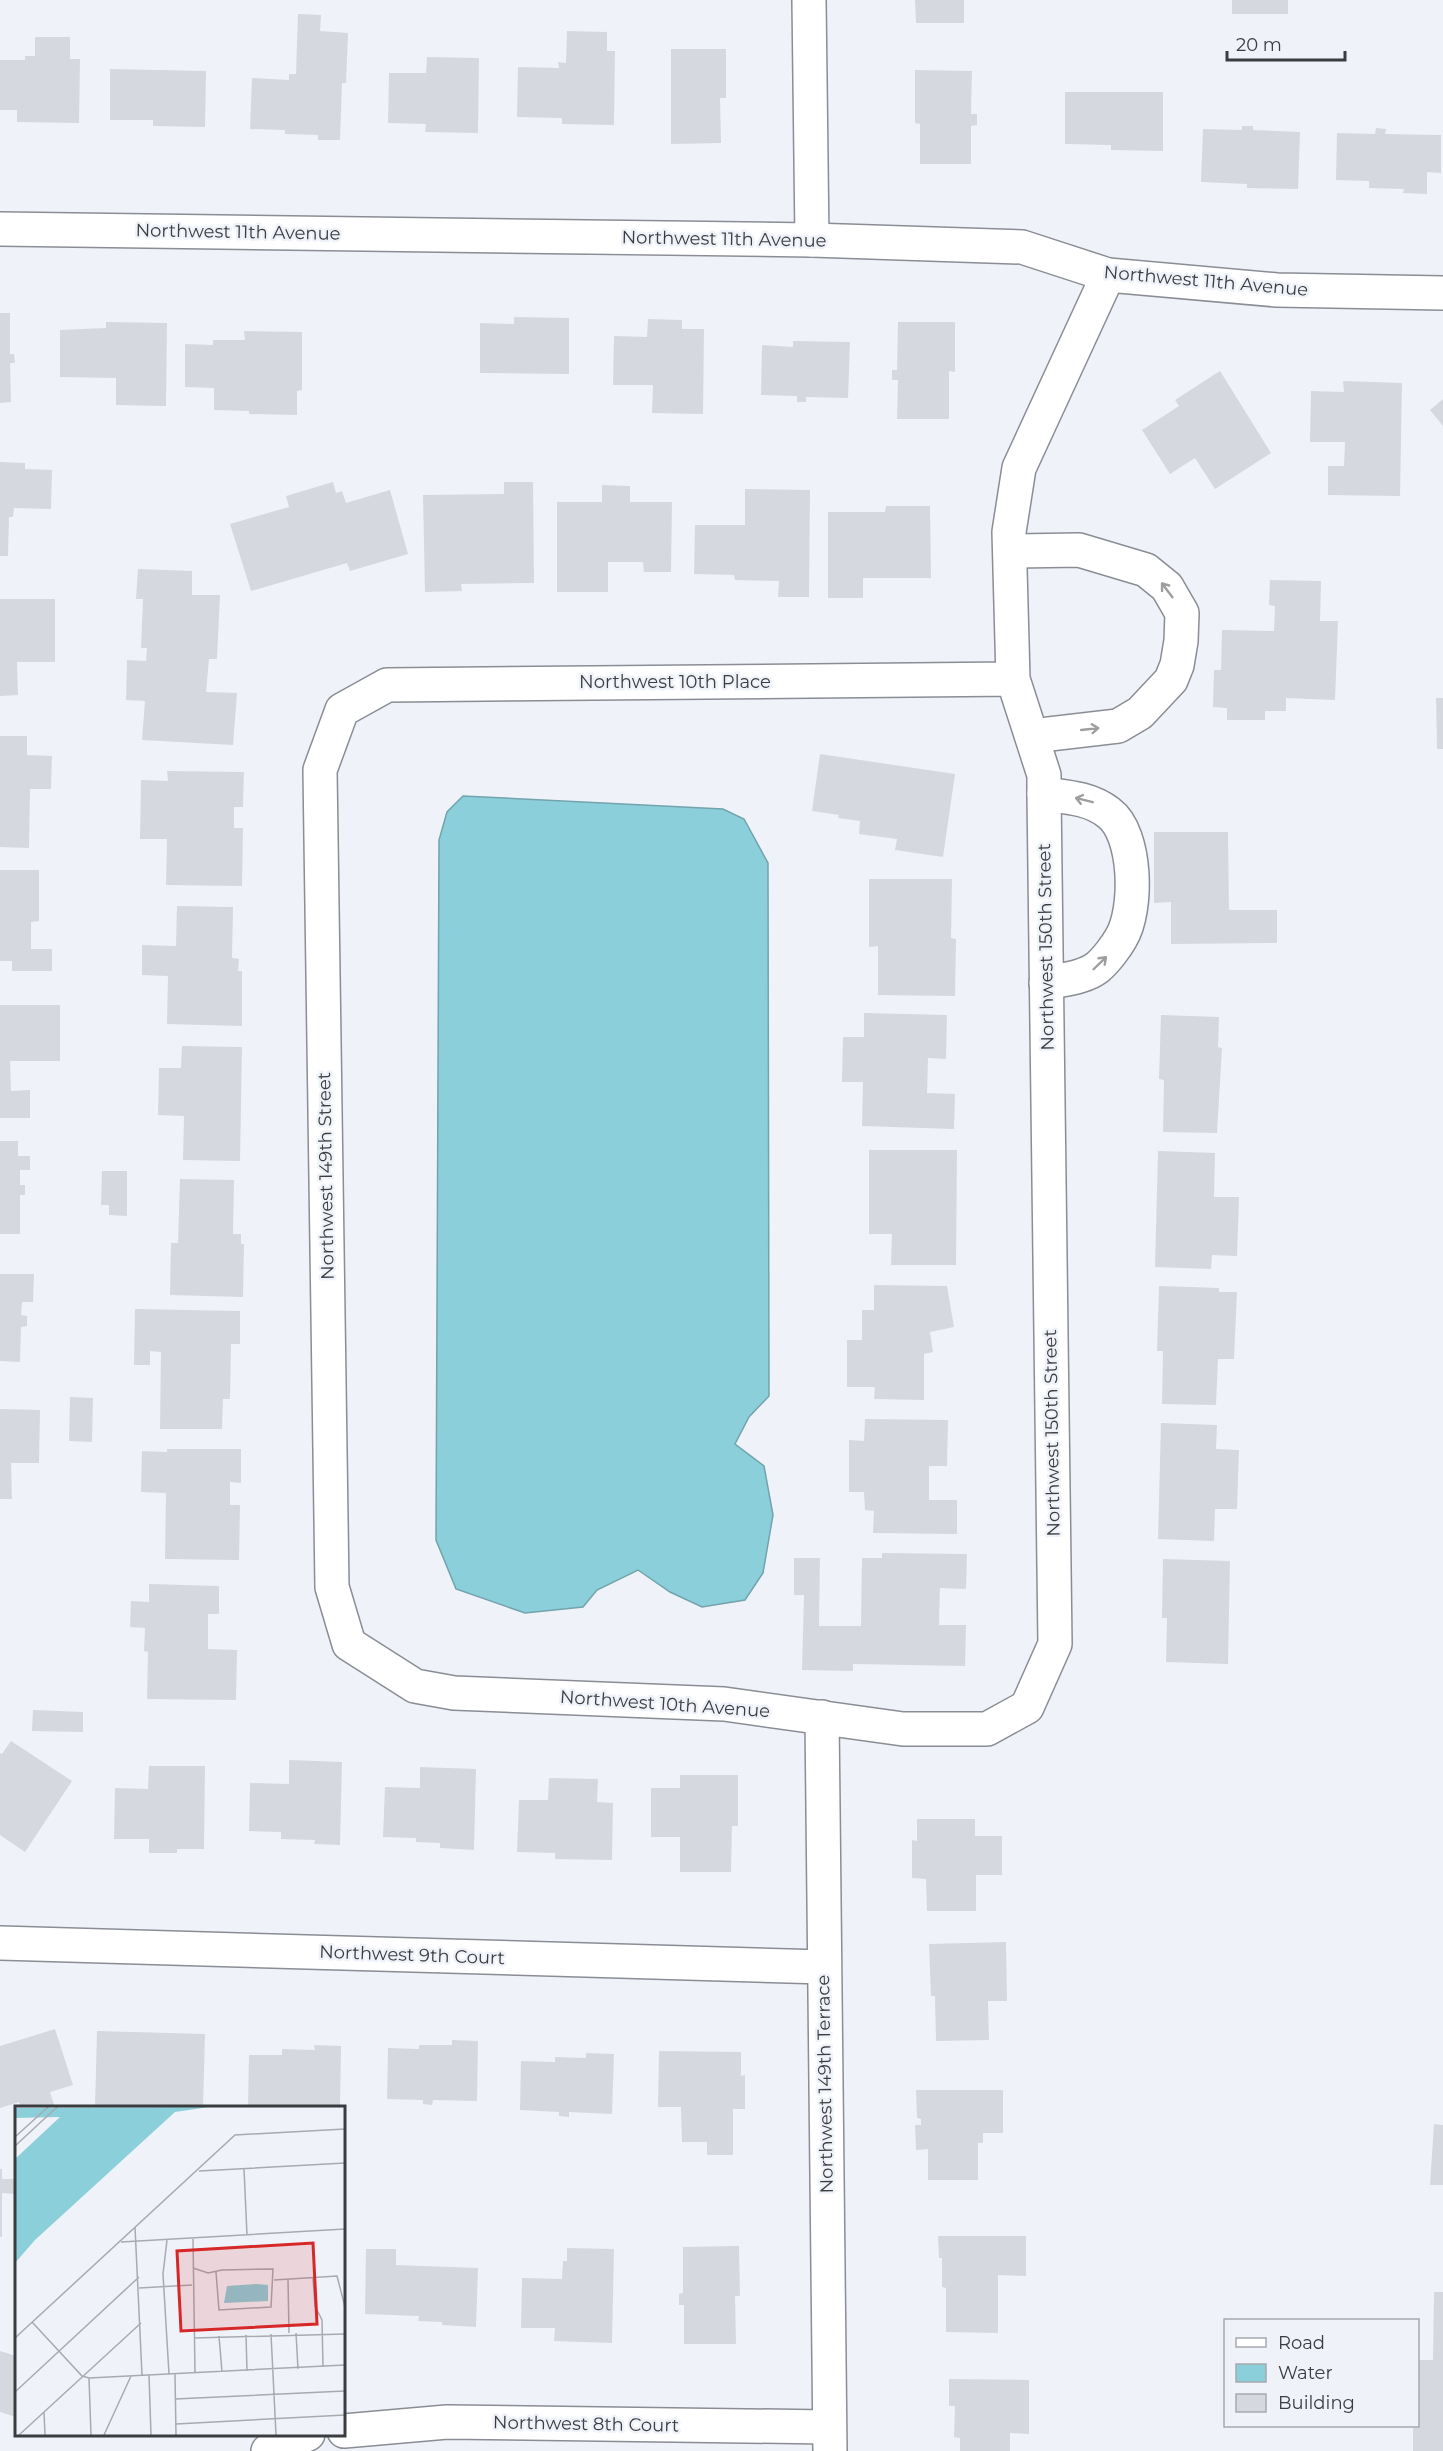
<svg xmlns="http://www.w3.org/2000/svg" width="1443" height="2451" font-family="Montserrat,sans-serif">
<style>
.water{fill:#8bcfda;stroke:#73a3ac;stroke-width:1.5}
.building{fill:#d5d8df}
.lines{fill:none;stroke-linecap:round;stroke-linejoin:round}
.minor-casing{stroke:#8a8d93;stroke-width:36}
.minor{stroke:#fff;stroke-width:33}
.oneway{stroke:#9d9e9f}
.labels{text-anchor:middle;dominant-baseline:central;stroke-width:5;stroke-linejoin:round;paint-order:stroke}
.street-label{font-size:18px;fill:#3b3c3f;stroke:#eff3f9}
.inset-road{fill:none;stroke:#a7aaaf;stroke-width:1.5}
.view{fill:#d62828;fill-opacity:0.15;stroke:#d62828;stroke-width:3}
.inset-edge{fill:none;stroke:#3b3c3f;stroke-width:3}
</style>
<rect width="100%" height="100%" fill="#eff3f9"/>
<polygon class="water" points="463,796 723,809 744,819 768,863 769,1396 749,1417 735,1444 764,1466 773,1515 763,1573 745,1600 702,1607 670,1592 638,1570 597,1590 583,1607 525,1613 456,1589 436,1540 439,840 447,812"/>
<g class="building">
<polygon points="915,0 964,0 964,23 916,23"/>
<rect x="1232" y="0" width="56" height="14"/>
<polygon points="298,14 321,15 320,31 348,33 346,83 342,83 340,140 318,140 318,135 285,134 285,130 250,129 252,78 289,80 289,74 296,74"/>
<polygon points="567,31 607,32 607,51 615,51 614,125 562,124 562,118 517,117 518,67 559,68 558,62 566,63"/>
<polygon points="35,37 70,37 70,59 80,59 79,123 17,122 17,110 0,110 0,60 25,60 25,56 35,56"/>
<polygon points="671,49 726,49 726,98 720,98 721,143 671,144"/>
<polygon points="427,57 479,58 478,133 425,132 426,124 388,123 389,73 426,73"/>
<polygon points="110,69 206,71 205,127 153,126 153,120 110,120"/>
<polygon points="915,70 972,71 971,114 977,114 977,125 971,126 971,164 920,164 920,124 915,123"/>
<polygon points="1065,92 1163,92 1163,151 1111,150 1111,145 1065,144"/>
<polygon points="1242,126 1253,126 1253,130 1300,132 1298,189 1247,188 1247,184 1201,182 1203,129 1242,130"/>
<polygon points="1376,128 1386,129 1385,134 1441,135 1441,173 1427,172 1427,194 1403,193 1404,189 1369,188 1369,181 1336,180 1337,133 1375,134"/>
<polygon points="0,313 10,313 10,354 14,354 15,363 10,363 11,402 0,403"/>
<polygon points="514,317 569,318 569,374 480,373 480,323 514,324"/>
<polygon points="648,319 682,320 682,329 704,329 703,414 652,413 653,385 613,385 614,336 647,337"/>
<polygon points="106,322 167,323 166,406 116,405 116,378 60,377 60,330 106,328"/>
<polygon points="898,322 955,322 955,372 949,371 949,419 897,419 898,380 892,380 892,370 897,370"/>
<polygon points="244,331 302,332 302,390 297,391 297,415 249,414 249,411 214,410 214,388 185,387 185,344 213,345 213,340 245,340"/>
<polygon points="793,341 850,342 848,398 806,397 806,402 797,402 797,396 761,395 762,345 793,347"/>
<polygon points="1220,371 1271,453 1215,489 1195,458 1170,474 1142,430 1179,406 1175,400"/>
<polygon points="1343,381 1402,383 1400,496 1328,495 1328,466 1344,466 1345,442 1310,442 1311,391 1344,392"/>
<polygon points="1443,399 1443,426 1430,410"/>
<polygon points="0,462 25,463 25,469 52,470 51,509 14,508 13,517 9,517 8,556 0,556"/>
<polygon points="333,482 336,493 342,491 346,503 390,490 408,554 350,571 347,563 251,591 230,524 289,507 286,496"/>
<polygon points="504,482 533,482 534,583 461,584 462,591 425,592 423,495 504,494"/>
<polygon points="602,485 630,486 630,502 672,502 671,572 644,572 643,562 608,562 608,592 557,592 557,502 602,502"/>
<polygon points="745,489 810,490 809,597 778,597 779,581 735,580 734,575 694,574 695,525 745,525"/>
<polygon points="886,506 930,506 931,578 863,578 863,598 828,598 828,512 885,512"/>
<polygon points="138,569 192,571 192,595 220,595 217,659 209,659 206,692 237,693 233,745 142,740 145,701 126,700 127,660 146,661 147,648 141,648 143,599 136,599"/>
<polygon points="1270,580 1321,581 1320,621 1338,621 1335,700 1286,698 1286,711 1265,711 1265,720 1227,720 1227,708 1213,707 1214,670 1221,670 1222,630 1274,631 1275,606 1269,605"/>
<polygon points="0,599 55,599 55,662 17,662 18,695 0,696"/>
<polygon points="1436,698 1443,698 1443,749 1437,749"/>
<polygon points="0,736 27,736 27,755 52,756 51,789 30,789 29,848 0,847"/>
<polygon points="820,754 955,774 943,857 895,850 897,839 859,834 860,821 838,818 839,815 812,811"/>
<polygon points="167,771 244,772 243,807 234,807 234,828 243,828 242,886 166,885 167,839 140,839 141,780 168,781"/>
<polygon points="1154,832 1228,832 1229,910 1277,910 1277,943 1171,944 1171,902 1154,903"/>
<polygon points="0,870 39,870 39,921 31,922 31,949 52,949 52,971 12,971 12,961 0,961"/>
<polygon points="869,879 952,879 951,938 956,939 955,996 878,995 878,946 869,947"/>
<polygon points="177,906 233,907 232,958 239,959 238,971 242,971 242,1026 167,1024 168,976 142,975 142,945 176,946"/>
<polygon points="0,1005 60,1005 60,1061 10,1061 11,1091 30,1090 30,1118 0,1118"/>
<polygon points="864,1013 947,1015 946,1059 928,1058 927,1093 955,1094 954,1129 862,1126 863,1082 842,1082 843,1037 864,1037"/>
<polygon points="1161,1015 1219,1017 1218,1047 1222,1048 1217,1133 1163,1132 1164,1080 1159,1079"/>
<polygon points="182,1046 242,1047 240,1161 183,1160 184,1116 158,1115 159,1068 181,1068"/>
<polygon points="0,1141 18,1141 18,1156 30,1156 30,1170 20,1170 20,1185 25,1185 25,1195 20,1195 20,1234 0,1234"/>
<polygon points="869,1150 957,1150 956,1265 891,1265 892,1234 869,1234"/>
<polygon points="1158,1151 1215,1153 1214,1197 1239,1197 1237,1256 1212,1255 1211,1269 1155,1267"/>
<polygon points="102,1171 127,1171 127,1216 109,1215 109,1205 101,1205"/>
<polygon points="180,1179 234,1180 233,1234 241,1234 241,1244 244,1244 243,1297 170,1295 171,1243 178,1243"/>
<polygon points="0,1274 34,1274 33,1302 22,1302 21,1315 27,1316 27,1326 21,1327 20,1362 0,1361"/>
<polygon points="874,1285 947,1286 954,1327 930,1332 933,1352 924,1354 924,1400 874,1399 875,1387 847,1387 847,1340 862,1340 862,1310 874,1310"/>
<polygon points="1159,1286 1219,1288 1219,1292 1237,1292 1234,1359 1218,1359 1216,1405 1162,1404 1163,1351 1157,1351"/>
<polygon points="135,1309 240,1311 240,1344 231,1344 230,1399 223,1399 222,1429 160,1429 161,1352 150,1351 150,1365 134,1365"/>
<polygon points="70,1397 93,1398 92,1442 69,1441"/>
<polygon points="0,1409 40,1410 39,1463 11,1463 12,1499 0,1499"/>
<polygon points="865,1419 948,1420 947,1466 929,1466 929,1500 957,1500 957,1534 873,1533 874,1511 865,1510 864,1492 849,1492 849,1440 864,1441"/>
<polygon points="1161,1423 1217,1425 1216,1449 1239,1450 1237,1509 1215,1509 1214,1541 1158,1539"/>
<polygon points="167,1449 241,1449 241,1483 230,1482 230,1505 240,1505 239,1560 165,1559 166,1493 141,1492 142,1451 167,1452"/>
<polygon points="882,1553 967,1554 966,1589 940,1588 939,1625 966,1625 965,1666 853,1664 853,1671 802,1670 804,1595 794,1595 794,1558 820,1558 819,1626 861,1626 862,1558 882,1558"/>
<polygon points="1163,1559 1230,1561 1228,1664 1166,1662 1167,1618 1162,1618"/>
<polygon points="149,1584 219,1586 219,1614 208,1614 208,1649 237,1650 236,1700 147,1699 148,1652 144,1651 145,1628 130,1627 131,1601 149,1602"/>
<polygon points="33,1710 83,1712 83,1732 32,1731"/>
<polygon points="11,1741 72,1781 25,1852 0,1835 0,1753 2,1754"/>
<polygon points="289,1760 342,1762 340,1845 314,1844 315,1840 281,1839 281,1832 249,1831 250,1783 289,1784"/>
<polygon points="149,1766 205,1766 204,1849 177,1849 177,1853 149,1853 149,1839 114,1839 115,1788 148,1789"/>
<polygon points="420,1767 476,1769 474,1850 440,1848 440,1843 416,1842 416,1838 383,1837 385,1787 420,1788"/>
<polygon points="680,1775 738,1775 738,1826 732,1826 731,1872 680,1872 680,1837 651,1837 651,1788 680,1788"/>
<polygon points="549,1778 598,1779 597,1802 613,1803 612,1860 555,1859 555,1853 517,1852 519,1800 548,1800"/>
<polygon points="917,1819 975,1819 975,1836 1002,1836 1002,1875 976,1875 976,1911 927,1911 926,1879 912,1878 912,1840 917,1841"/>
<polygon points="1006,1942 1007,2001 988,2001 989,2040 936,2041 935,1996 931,1996 929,1944"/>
<polygon points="55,2029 73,2085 50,2092 55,2108 21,2108 19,2102 0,2108 0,2046"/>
<polygon points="97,2031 205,2034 203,2108 95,2108"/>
<polygon points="452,2040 478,2041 477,2101 433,2100 432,2105 423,2104 423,2100 387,2099 388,2048 419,2049 419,2045 452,2045"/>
<polygon points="314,2045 341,2046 340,2108 248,2108 249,2055 282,2055 282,2049 315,2050"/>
<polygon points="659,2051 741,2052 741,2076 745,2075 745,2109 733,2109 733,2155 707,2155 707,2142 682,2142 681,2107 658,2107"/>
<polygon points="586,2053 614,2054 612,2114 569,2112 569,2117 559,2116 559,2112 520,2110 521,2061 555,2062 555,2057 586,2058"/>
<polygon points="916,2090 1003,2090 1003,2133 983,2133 983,2143 978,2143 978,2180 928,2180 928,2149 916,2150 915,2125 921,2125 921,2119 917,2118"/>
<polygon points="1434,2124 1443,2125 1443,2185 1430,2185"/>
<polygon points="0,2169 2,2169 2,2179 16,2179 16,2194 2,2193 2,2237 0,2237"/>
<polygon points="938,2236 1026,2236 1026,2276 998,2275 998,2333 946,2332 946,2288 942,2287 942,2258 939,2258"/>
<polygon points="739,2246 740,2296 735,2296 736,2344 684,2344 684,2305 679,2305 679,2294 683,2293 683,2247"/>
<polygon points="567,2248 614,2249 612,2343 554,2341 555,2328 521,2328 522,2278 562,2279 563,2261 567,2261"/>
<polygon points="366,2249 396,2249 396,2265 478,2268 476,2327 442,2325 442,2322 418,2321 419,2316 365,2314"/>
<polygon points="1434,2292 1443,2292 1443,2451 1413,2451 1413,2426 1418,2426 1418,2360 1433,2360"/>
<polygon points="0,2351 16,2356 16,2417 0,2412"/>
<polygon points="949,2379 1029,2380 1029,2434 1010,2433 1010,2451 960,2451 960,2438 954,2437 955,2406 949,2406"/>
</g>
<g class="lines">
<defs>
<g id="minor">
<polyline points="809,0 812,240"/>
<polyline points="0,229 812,240 1022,247 1108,275 1277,290 1443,293"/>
<polyline points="1010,551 1079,550 1146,570 1167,587 1182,613 1181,641 1177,665 1171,680 1140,713 1118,726 1032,736"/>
<polyline points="1013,679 387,685 342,710 320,770 332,1587 349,1644 415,1686 454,1693 724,1704 903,1729 987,1729 1027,1707 1055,1644 1044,794 1044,775 1013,679 1009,532 1019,468 1108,275"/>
<path d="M1044,794C1067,797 1090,798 1109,813C1137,834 1138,910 1121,938C1116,947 1106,960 1098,967C1084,978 1064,979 1046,983"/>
<polyline points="822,1717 830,2451"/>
<polyline points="0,1943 824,1967"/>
<polyline points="344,2431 447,2422 829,2427"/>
<polyline points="268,2451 308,2434"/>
</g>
</defs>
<use href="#minor" class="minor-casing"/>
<use href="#minor" class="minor"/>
</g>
<defs><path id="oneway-shaft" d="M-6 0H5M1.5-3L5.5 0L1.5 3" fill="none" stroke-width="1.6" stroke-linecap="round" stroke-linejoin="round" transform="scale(1.5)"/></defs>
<g class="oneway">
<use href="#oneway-shaft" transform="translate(1167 590) rotate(-127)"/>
<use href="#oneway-shaft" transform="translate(1090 729) rotate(-6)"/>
<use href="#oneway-shaft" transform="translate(1084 800) rotate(-166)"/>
<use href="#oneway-shaft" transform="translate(1100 963) rotate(-44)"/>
</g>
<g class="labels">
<g class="street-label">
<text transform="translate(238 232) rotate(1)">Northwest 11th Avenue</text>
<text transform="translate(724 239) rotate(1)">Northwest 11th Avenue</text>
<text transform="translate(1206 281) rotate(5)">Northwest 11th Avenue</text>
<text x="675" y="682">Northwest 10th Place</text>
<text transform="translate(1046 947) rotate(-91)">Northwest 150th Street</text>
<text transform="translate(326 1176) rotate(-91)">Northwest 149th Street</text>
<text transform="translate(1052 1433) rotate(-91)">Northwest 150th Street</text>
<text transform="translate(665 1704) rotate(4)">Northwest 10th Avenue</text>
<text transform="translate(412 1955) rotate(2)">Northwest 9th Court</text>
<text transform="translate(825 2084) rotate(-91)">Northwest 149th Terrace</text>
<text transform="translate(586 2424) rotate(1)">Northwest 8th Court</text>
</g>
</g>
<g transform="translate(15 2106)">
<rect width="330" height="330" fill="#eff3f9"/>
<path d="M194,1L160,6L20,134L0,157V53L45,11L0,12V2ZM241,178L253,179V195L209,197L212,180Z" fill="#8bcfda"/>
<path class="inset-road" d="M0,31L33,1M0,40L42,1M229,63L232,129M184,65L330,57M120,121L127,269M178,133L180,267M152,134L148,168L154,268M106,136L330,123M178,162L193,167L207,164L258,163L256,201L204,204L201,166M298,172L300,200L307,214L308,261M273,173L274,227M259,174L322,170L330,201M124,182L177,179M17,216L67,270L74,272L330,259M281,227L283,263M256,228L261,329M231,229L232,265M204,230L207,266M0,232L220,29L330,23M179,232L330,228M160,268L161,329M134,269L136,329M74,272L76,329M0,286L124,171M160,293L330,285M29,306L30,329M161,318L330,309M4,329L126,217M89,329L116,270"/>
<path class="view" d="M298,137L302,218L166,225L162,145Z"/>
<rect width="330" height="330" class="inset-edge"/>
</g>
<rect x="1224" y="2319" width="195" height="108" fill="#eff3f9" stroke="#a7aaaf" stroke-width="1.5"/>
<rect x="1236" y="2338" width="30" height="9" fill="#ffffff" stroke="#a7aaaf" stroke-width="1.5"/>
<text x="1278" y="2349" font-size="18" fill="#3b3c3f">Road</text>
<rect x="1236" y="2364" width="30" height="18" fill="#8bcfda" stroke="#a7aaaf" stroke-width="1.5"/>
<text x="1278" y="2379" font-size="18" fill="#3b3c3f">Water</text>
<rect x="1236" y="2394" width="30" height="18" fill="#d5d8df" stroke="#a7aaaf" stroke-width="1.5"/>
<text x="1278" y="2409" font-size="18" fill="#3b3c3f">Building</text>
<path d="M1227 51v9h118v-9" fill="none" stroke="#3b3c3f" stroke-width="3"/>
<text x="1236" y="51" font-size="18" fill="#3b3c3f" stroke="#eff3f9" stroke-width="4.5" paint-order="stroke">20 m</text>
</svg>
